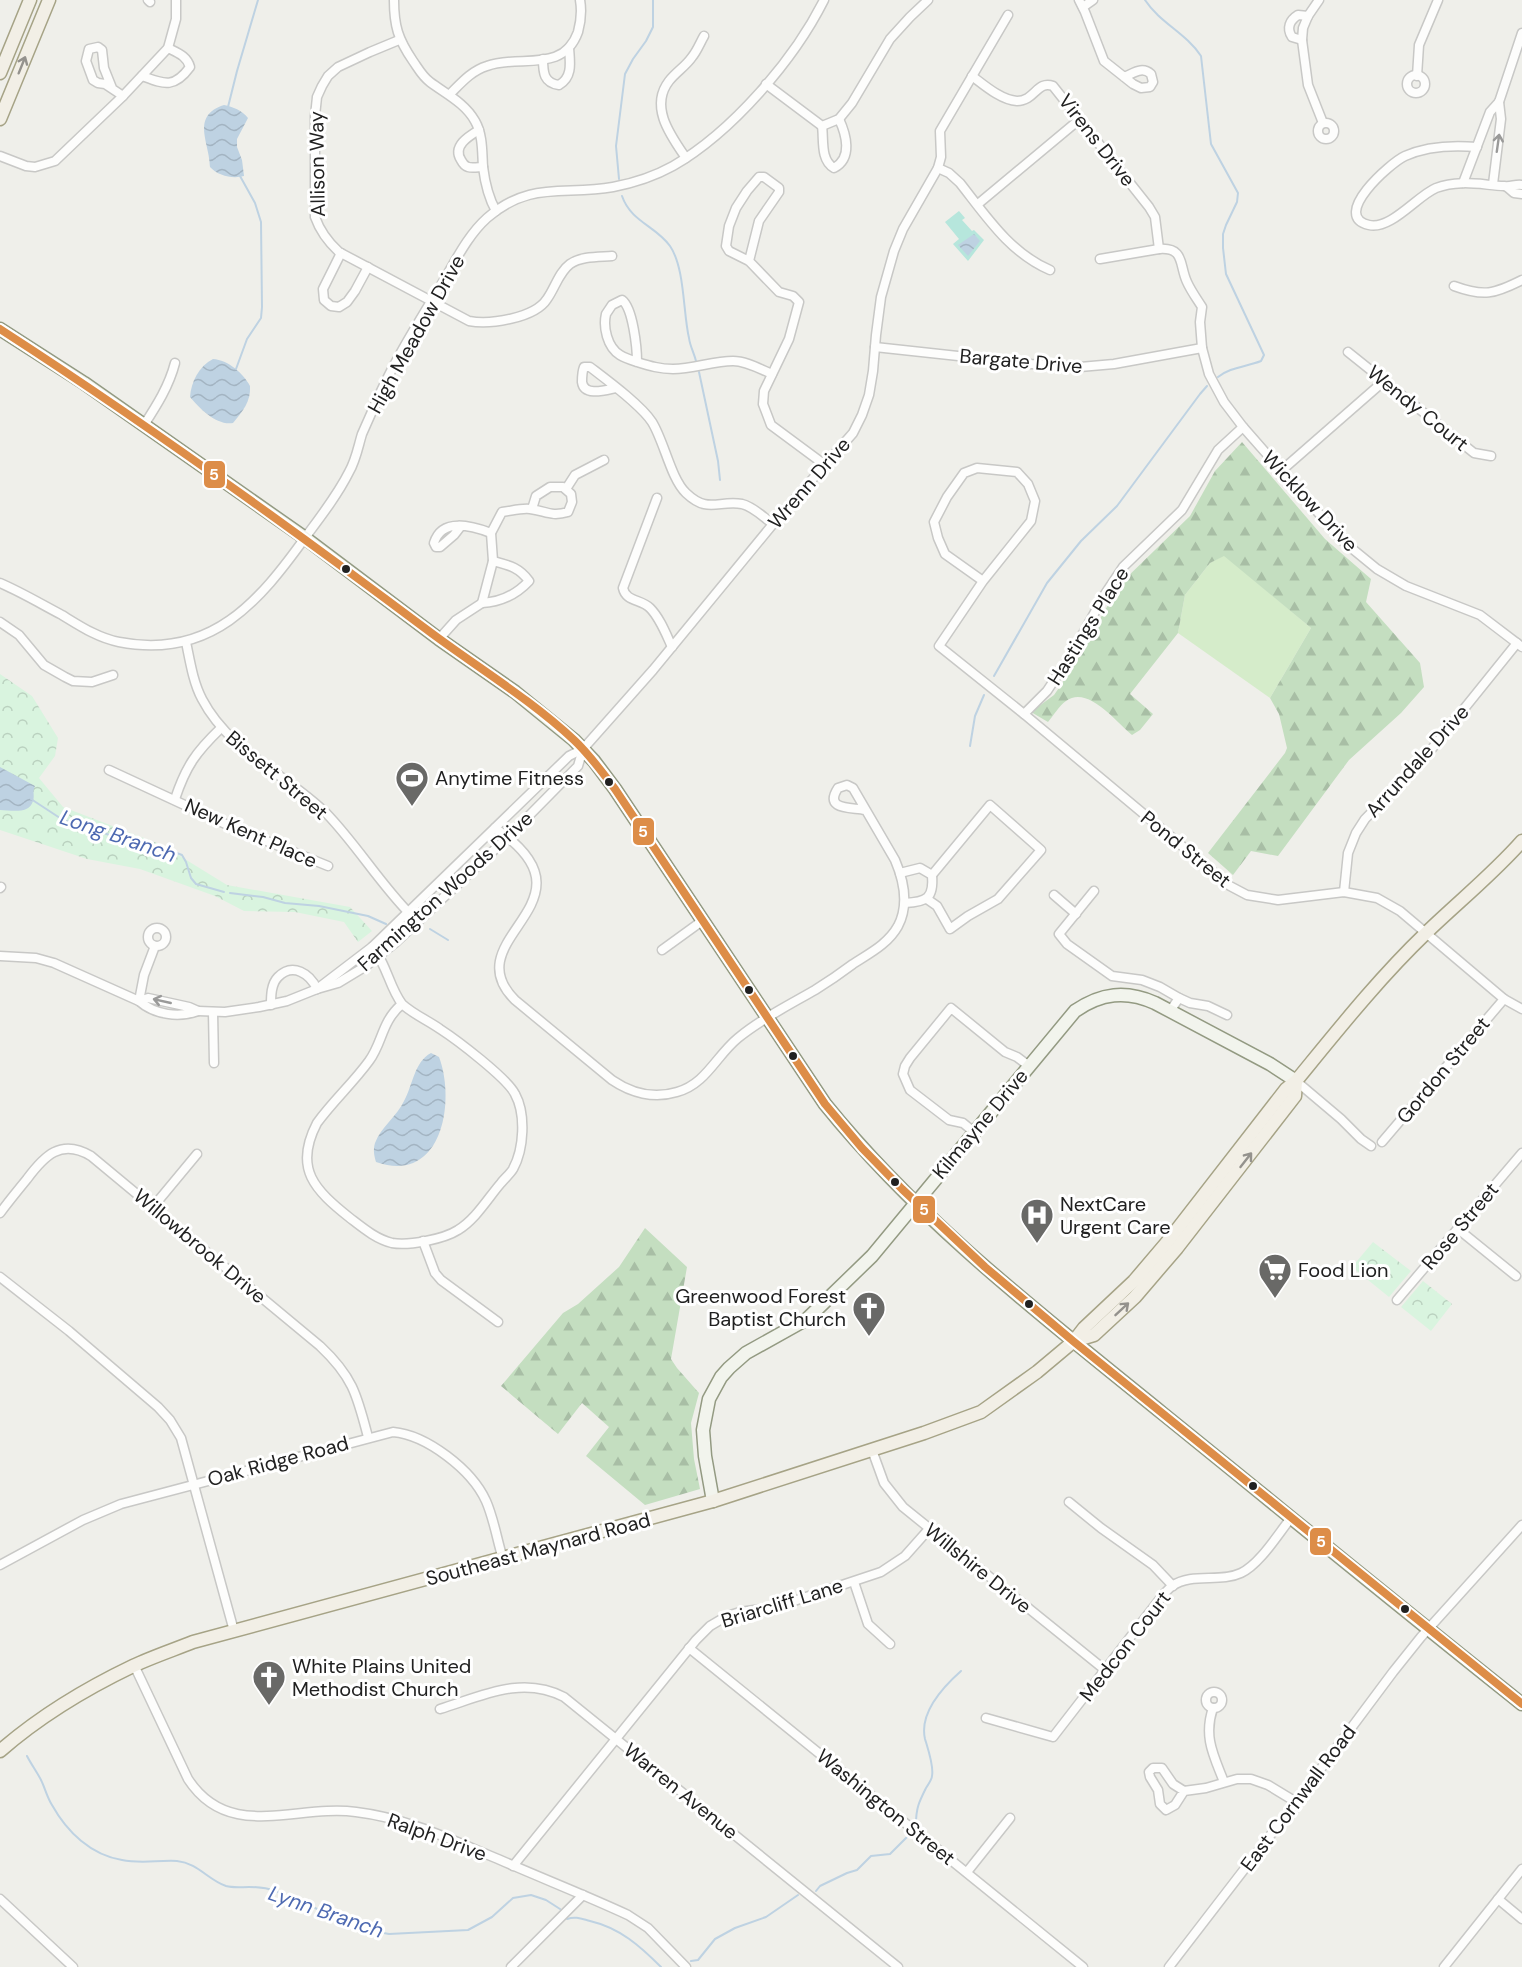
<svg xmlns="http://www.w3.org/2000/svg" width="1522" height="1967" font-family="'DM Sans',sans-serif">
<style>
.grass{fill:#d5ecca}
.forest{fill:url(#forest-firs)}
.park{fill:url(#park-crowns)}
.pitch{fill:#b6e6dc}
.water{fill:url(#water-waves)}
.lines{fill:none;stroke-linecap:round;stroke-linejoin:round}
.stream{stroke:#bed2e2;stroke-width:2}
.street-casing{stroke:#c8c8c6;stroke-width:11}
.secondary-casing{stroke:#939a82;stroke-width:15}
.primary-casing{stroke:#a6a386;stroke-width:15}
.street{stroke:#fdfdfc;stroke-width:8}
.secondary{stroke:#f2f4ed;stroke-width:12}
.primary{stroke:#f2efe6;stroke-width:12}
.bus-1-casing{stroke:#fff;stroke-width:12}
.bus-1{stroke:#dd8d48;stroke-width:8}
.oneway{stroke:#94928d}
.oneway2{stroke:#9a9a99}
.bus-dot{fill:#212121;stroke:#fff;stroke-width:2}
.labels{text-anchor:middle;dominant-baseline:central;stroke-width:6;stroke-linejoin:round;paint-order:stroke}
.street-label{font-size:20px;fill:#212121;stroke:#fff}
.poi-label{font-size:20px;fill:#212121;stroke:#fff;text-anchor:start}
.water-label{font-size:21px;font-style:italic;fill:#4d69b1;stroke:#fff}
.line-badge{stroke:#fff;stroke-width:2}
.badge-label{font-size:16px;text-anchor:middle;font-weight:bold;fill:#fff}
</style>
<defs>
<pattern id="forest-firs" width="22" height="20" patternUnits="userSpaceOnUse" patternTransform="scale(1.5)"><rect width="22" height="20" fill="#c4dec0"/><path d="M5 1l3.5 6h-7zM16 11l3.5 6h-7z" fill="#a8bea5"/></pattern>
<pattern id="park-crowns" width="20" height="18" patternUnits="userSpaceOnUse" patternTransform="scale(1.5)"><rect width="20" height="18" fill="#d9f4df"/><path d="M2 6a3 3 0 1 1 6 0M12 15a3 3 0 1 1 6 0" fill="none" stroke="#bad1bf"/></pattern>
<pattern id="water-waves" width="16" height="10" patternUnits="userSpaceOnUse" patternTransform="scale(1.5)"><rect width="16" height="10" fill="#bed2e2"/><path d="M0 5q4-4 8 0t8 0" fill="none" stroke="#a3b4c2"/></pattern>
</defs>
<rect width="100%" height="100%" fill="#efefea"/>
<polygon class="grass" points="1224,555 1311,628 1270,698 1178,633 1185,595 1210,563"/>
<g class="forest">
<path d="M1242,442L1325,539L1371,579L1366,602L1420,663L1424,687L1401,713L1349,760L1278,856L1251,851L1233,875L1208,853L1285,753L1287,748L1279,714L1270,698L1311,628L1224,556L1210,563L1185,595L1178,633L1130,694L1153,714L1140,730L1132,735C1116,722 1088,685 1066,701C1059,706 1053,716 1048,722L1031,712L1054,695L1061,685L1121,583L1190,516L1215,471Z"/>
<polygon points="645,1228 687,1267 671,1359 677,1368 699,1393 691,1423 694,1459 700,1489 645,1505 586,1456 609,1427 582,1403 558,1434 501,1386 563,1313 578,1304 619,1267"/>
</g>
<g class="park">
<polygon points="0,674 32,696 58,738 55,756 39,778 63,807 162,845 227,885 350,907 372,931 358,942 344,922 295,912 244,911 215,896 140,869 87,859 0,830"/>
<polygon points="1373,1242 1411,1271 1389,1297 1352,1267"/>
<polygon points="1423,1281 1452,1304 1431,1331 1401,1307"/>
</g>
<polygon class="pitch" points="959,211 965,218 962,220 972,231 974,230 984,240 968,261 953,244 959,239 945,222"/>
<g class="water">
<path d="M224,105C233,107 242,110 248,118L237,139V147L242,160L244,176C233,179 218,176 210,167C210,143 190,116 224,105Z"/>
<polygon points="974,234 980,241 968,256 958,245"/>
<path d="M213,359C228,360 243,373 250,386C251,401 243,411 233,423C217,426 200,409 190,397C191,382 199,366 213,359Z"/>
<path d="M0,767L35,786C32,792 35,795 33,801C29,815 10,810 0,810Z"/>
<path d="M431,1053L439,1057C456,1102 442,1185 376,1162C374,1155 373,1150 375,1143C381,1127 397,1116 404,1101C413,1085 414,1062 431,1053Z"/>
</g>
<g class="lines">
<g class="stream">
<path d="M1145,0C1160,23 1186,33 1201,56L1211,144L1238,193L1237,202L1226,225L1223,234V248L1226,274L1264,355L1261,361C1246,367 1230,367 1218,377"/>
<polyline points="228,107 237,71 258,0"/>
<polyline points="619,179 616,146 625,74 633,59 646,41 653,27 653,0"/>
<path d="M622,196C631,222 656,226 670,246C685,268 683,313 689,338C690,346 694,353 696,361"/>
<polyline points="236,369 247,339 261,318 262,307 261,222 255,203 240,176"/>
<polyline points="699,372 718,461 720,480"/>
<polyline points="994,676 1047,583 1081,541 1117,506 1200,394 1207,386"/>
<polyline points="970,746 975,716 984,695"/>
<polyline points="31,799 63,820 89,827 127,842 169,850 182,855 186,862 191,878 196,884 224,892"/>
<polyline points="230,893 263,897 285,903 319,906 368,916 386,924"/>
<polyline points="430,929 448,940"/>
<path d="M27,1756C31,1764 37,1772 41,1780C45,1788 47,1797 52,1805C67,1832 91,1855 122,1860C141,1864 158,1860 177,1861C198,1863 208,1880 226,1886C233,1888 241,1887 249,1887C258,1887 267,1888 276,1891L363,1929L389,1934L468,1930L492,1917L513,1898L531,1895L546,1900L560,1909"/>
<path d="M916,1824C916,1808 919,1802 926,1788C928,1785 932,1779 932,1776C934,1766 928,1749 925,1739C919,1713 943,1687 961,1671"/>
<polyline points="816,1891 820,1886 847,1873 857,1870 871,1856 890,1854 908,1836"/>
<path d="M567,1919C576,1916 582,1919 590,1921C620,1928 640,1946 661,1967"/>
<polyline points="691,1961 698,1960 715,1939 735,1928 766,1917 798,1895"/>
</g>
<defs>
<g id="street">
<polyline points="148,0 150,2"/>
<path d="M394,0C394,26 398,39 413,61C418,68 422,76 430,82C446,94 465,103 475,121C483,135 482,152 483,167C485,183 488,197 496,211"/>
<path d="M1079,0L1085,12L1104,61L1133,84L1141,88L1150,87L1153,82L1151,74C1142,66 1134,73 1124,77"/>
<polyline points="1319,0 1308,16 1303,28 1302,40 1308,85 1323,123"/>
<polyline points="1083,7 1093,0"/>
<path d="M399,40L370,52L338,67L328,76L322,86L317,97L315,116V217C320,231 327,241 339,252L469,321C490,325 535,318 547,299C555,288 559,272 570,264C581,256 599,257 612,256"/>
<path d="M1302,40L1292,37C1286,28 1290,20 1298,15L1308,16"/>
<path d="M543,59C543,73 544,83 559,85C573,77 570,62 569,48"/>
<circle cx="1416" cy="84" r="9"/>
<path d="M142,76C164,84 174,89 190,67C187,56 178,53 168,48"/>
<path d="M972,76C984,85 1001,100 1017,101C1035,101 1037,80 1053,86L1149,207L1155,217L1159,249"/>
<polyline points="1417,76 1419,45 1438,0"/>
<polyline points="766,84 822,126 839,119 852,103 890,39 910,17 928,0"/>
<polyline points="112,88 104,68 102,50 98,47 89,49 86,61 93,80 98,83 105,84 123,96 168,48 176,19 176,0"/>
<path d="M450,94C461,83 471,71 487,66C520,54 563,74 578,32C581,21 582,11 580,0"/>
<circle cx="1326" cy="131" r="8"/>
<path d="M822,126C824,139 820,160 834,168C853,158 846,134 839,119"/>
<path d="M479,130C469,136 452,146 461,160C462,162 465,166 468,167C472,168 479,167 483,167"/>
<path d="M1477,147C1453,145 1427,146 1405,156C1390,163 1330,216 1369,225C1391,230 1417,196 1436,188C1459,179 1482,185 1504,186C1511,187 1515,184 1522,185"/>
<polyline points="0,156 26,166 35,167 55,161 123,96"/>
<path d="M686,158C671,136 649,107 669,81C676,72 686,66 692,57C697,51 700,43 704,36"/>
<path d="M938,168L949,173L960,183C986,216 1010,253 1050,270"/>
<polyline points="1463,183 1490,112 1499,102 1522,33"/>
<polyline points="1493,184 1501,119 1499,102"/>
<polyline points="1507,187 1514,193 1522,194"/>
<polyline points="978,204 1080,119"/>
<polyline points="341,253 323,289 324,300 331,306 339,307 347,302 355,291 368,267"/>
<path d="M1100,259L1159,249C1185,247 1179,265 1187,282C1191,291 1197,299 1202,307L1200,322L1202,348L1209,374L1224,402L1243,427L1344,542L1377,569L1406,586L1480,615L1522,647"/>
<polyline points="749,261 759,221 779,192 779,188 764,177 759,177 747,191 736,208 729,226 726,246 729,251 749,261 779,292 793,296 799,302 789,339 764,391 763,404 771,425 825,465"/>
<path d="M1454,286C1484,297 1494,294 1522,280"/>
<polyline points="875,347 1031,364 1080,367 1114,364 1202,348"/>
<polyline points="1348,352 1474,453 1491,456"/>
<path d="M637,362C637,348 633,308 622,300L612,305L606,314C603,327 607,347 620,355C625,358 631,360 637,362C650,366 660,369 673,369C693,369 713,361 733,361C746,361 760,369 772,374"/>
<path d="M616,388C606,390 584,397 582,382C582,376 582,372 584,367H590C607,380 641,405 652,422C664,441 671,479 686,493C708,514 718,500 742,504C754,507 763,517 773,524"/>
<path d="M144,425C157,405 169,386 175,363"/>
<polyline points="1281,471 1384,381"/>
<polyline points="566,489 575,475 604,460"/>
<path d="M657,498L623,588C626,602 641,599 650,608C660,618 666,634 672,647"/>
<path d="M461,526L454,535L440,547H436L434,543C442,517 472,526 491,533"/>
<polyline points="983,581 945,554 938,538 934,522 947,497 964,473 977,468 1017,472 1028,484 1035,501 1031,521 983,581 939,646 1024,714 1230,886 1247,895 1278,900 1344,892 1377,898 1400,911 1504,999 1522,1009"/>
<path d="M0,583C21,592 41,604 62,615C80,626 98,638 119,642C211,660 259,602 307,535C322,515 338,494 349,472C356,460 358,447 362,434C366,425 370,416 374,407C392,364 417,325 441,285C455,262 467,236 487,218C531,180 564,196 613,187C634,183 655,176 673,166C732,132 794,60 824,0"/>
<path d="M482,603C501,602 516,595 529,581C519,567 508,565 493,561"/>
<polyline points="0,622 19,635 44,665 65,677 73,681 92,682 113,675"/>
<path d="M439,639L456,620L482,603L493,561L491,533L502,512C511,511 521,508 530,509C546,511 551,517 568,512L572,502L571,494L563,487H550L536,496L532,509"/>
<path d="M186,642C190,661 193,682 202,699C229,751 286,774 326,813C357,845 380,884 411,915"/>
<polyline points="1024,714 1047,691 1071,655 1105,594 1123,567 1182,510 1218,450 1243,427"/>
<polyline points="109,770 232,827 328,866"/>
<path d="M175,799C186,766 196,752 221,728"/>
<path d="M495,828C606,903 452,937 515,1000L612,1080C631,1093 654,1099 677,1092C706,1084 716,1056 738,1038C761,1019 789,1005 815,990C828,982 841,973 853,964C870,953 888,944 898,926C909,905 904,881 895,860L853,788L847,785L838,788C823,811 853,807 865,810"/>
<path d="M900,873L920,868L932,875C934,898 927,902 905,903"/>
<polyline points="0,888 1,887"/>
<polyline points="1094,891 1059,934 1067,944 1112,976 1142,980 1160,987 1179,998 1170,1011"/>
<polyline points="1344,892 1348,853 1356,833 1365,819 1422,761 1517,643"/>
<polyline points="1054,895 1076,914"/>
<polyline points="927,899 937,906 950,929 968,916 998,899 1041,850 990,805 932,875"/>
<circle cx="157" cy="937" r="9"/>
<path d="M372,947C387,964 389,987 402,1004C413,1014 427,1020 440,1029C457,1040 507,1078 515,1094C526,1114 524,1149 513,1169C510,1174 505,1178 501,1183C488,1198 476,1219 458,1230C444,1239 409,1246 392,1243C376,1239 363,1228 350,1218C315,1190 293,1169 317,1123C333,1101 353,1083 369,1061C383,1042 381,1022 402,1004"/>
<polyline points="662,950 702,921"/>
<path d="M0,956L36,958L54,963L139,1001C155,1015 179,1018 198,1011L189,1007L148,998L139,1001"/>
<polyline points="317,989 372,947 569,756 583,749 653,670 773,524 853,433 862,415 869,395 873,371 876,335 881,297 894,251 903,229 938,168 941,157 940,131 1008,15"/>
<polyline points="1179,998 1190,1003 1208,1006 1227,1015"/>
<polyline points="139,1001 144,975 155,946"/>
<path d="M271,1005C271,996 271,984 278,977C293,962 310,974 317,989"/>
<polyline points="198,1011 225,1012 259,1007 287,1001 317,989 338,983 366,966 395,943 508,837 578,766 583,749"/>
<polyline points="213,1012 214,1063"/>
<polyline points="1296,1081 1341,1119 1361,1139 1371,1146"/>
<polyline points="974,1132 963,1123 949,1120 910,1090 903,1074 905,1066 910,1058 951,1008 1005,1052 1017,1057 1029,1066"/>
<polyline points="1382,1142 1504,999"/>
<polyline points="153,1207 197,1154"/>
<path d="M0,1213C9,1201 18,1190 27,1179C44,1156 61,1138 91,1156L320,1346C353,1377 357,1395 368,1437"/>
<polyline points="1458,1229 1516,1276"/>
<polyline points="423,1241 435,1273 441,1280 498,1322"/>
<polyline points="0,1277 69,1331 158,1407 170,1420 181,1438 234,1631"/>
<polyline points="1397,1300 1522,1153"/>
<polyline points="872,1450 884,1483 903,1507 1105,1670"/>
<polyline points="1069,1502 1101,1528 1153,1565 1173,1586"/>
<path d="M0,1565L83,1520L121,1504L393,1432C427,1435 472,1470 486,1501C494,1519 497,1540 503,1559"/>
<polyline points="854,1582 868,1624 890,1644"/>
<polyline points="689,1648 1083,1967"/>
<path d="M134,1665L188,1779C229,1842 296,1804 356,1812C407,1818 452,1840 498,1859C541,1878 585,1895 628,1915L648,1928L686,1967"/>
<circle cx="1214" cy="1700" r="8"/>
<path d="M1213,1708C1203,1737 1214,1756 1224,1782"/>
<path d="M440,1709C482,1696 522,1675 564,1697L898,1967"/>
<path d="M986,1718L1053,1737L1159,1600C1163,1595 1167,1590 1172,1586C1192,1572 1220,1583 1241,1573C1260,1564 1278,1534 1291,1518"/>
<polyline points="1184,1791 1173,1784 1162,1768 1153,1768 1149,1772 1150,1777 1158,1790 1160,1804 1166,1810 1175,1805 1184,1791 1206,1788 1237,1779 1251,1779 1268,1785 1296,1802"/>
<polyline points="513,1866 696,1640 710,1626 727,1616 740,1612 776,1607 881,1572 905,1556 929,1529"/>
<polyline points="967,1872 1010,1818"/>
<polyline points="0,1899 73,1967"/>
<polyline points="1498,1899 1522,1919"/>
<polyline points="511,1967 583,1895"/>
<polyline points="1169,1967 1296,1802 1393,1672 1421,1637 1522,1525"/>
<polyline points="1444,1967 1522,1869"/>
</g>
<g id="secondary">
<path d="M0,329L84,383L305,538L439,639L515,692L574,740L594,761L615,789L825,1104C921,1223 1044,1317 1162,1413C1282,1510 1401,1608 1522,1704"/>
<path d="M713,1501L705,1456L703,1430L709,1399L721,1377L729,1368L746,1353L807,1319L872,1256L1075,1011C1101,993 1126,990 1155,1003L1270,1064L1296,1081"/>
</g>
<g id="primary">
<polyline points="0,73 30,0"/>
<polyline points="0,119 49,0"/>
<polyline points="1074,1341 1094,1335 1135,1297 1177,1248 1295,1096 1296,1081"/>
<path d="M0,1751C40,1716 85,1689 133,1666C152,1657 173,1650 193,1642L713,1501L924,1433L981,1412L1037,1372L1074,1341L1084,1328L1134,1281L1168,1241L1286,1089L1296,1081C1337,1031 1379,978 1426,933C1458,902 1493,874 1522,841"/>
</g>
</defs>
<use href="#street" class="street-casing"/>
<use href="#secondary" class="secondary-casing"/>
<use href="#primary" class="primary-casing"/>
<use href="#street" class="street"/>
<use href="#secondary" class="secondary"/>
<use href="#primary" class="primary"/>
<defs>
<path id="bus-1" d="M0,329C146,423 287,525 426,629C475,666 529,698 574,740C590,755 602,772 615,789L825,1104L862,1148L902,1189L985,1267L1073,1341L1522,1704"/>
</defs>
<use href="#bus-1" class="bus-1-casing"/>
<use href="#bus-1" class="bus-1"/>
</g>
<defs><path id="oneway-shaft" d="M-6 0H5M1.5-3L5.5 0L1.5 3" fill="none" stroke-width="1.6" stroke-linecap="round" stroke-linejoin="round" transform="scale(1.5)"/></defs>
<g class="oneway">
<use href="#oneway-shaft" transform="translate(22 65) rotate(-68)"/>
<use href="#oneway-shaft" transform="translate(1246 1160) rotate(-52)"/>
<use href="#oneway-shaft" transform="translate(1122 1309) rotate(-43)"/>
</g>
<g class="oneway2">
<use href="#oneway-shaft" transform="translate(1498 143) rotate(-82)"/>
<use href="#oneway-shaft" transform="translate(162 1001) rotate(-167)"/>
</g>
<defs>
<symbol id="stadium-pin" viewBox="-11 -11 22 30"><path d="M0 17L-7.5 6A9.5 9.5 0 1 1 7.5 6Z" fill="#696967" stroke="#fff"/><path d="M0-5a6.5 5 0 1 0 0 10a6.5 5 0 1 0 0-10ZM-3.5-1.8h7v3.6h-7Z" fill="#fff"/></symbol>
<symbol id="hospital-pin" viewBox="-11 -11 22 30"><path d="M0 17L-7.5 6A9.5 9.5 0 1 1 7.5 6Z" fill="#696967" stroke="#fff"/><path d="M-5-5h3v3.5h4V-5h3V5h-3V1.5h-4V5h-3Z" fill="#fff"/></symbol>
<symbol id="supermarket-pin" viewBox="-11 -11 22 30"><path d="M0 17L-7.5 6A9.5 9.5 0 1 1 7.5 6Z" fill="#696967" stroke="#fff"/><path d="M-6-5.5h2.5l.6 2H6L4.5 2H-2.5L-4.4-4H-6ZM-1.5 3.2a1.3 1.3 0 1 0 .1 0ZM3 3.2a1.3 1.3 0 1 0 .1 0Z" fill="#fff"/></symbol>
<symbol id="church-pin" viewBox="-11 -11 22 30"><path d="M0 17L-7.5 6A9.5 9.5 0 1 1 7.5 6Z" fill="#696967" stroke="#fff"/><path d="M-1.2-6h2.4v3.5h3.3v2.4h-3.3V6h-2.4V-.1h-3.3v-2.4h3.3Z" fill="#fff"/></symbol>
</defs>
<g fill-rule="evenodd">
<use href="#stadium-pin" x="393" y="759" width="38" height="52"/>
<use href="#hospital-pin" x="1018" y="1196" width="38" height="52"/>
<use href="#supermarket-pin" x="1256" y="1251" width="38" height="52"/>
<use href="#church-pin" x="850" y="1289" width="38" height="52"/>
<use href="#church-pin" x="250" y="1658" width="38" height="52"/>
</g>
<g class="bus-dot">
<circle cx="346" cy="569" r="5"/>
<circle cx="609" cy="782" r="5"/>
<circle cx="749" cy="990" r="5"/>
<circle cx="793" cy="1056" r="5"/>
<circle cx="895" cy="1182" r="5"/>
<circle cx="1029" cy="1304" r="5"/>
<circle cx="1253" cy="1486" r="5"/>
<circle cx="1405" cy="1609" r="5"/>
</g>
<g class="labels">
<g class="street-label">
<text transform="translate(1097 140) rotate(52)">Virens Drive</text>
<text transform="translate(317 164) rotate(-91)">Allison Way</text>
<text transform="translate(416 334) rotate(-61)">High Meadow Drive</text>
<text transform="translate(1021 361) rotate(5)">Bargate Drive</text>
<text transform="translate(1418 408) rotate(39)">Wendy Court</text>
<text transform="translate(809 483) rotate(-49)">Wrenn Drive</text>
<text transform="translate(1310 501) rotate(47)">Wicklow Drive</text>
<text transform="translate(1088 626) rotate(-58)">Hastings Place</text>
<text transform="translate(1417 761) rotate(-48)">Arrundale Drive</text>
<text transform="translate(277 775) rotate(40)">Bissett Street</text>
<text transform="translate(251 833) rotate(24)">New Kent Place</text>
<text transform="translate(1186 849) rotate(39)">Pond Street</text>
<text transform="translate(445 891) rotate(-42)">Farmington Woods Drive</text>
<text transform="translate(1443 1070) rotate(-50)">Gordon Street</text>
<text transform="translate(980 1124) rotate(-50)">Kilmayne Drive</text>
<text transform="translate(1460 1226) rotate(-50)">Rose Street</text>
<text transform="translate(200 1246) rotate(40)">Willowbrook Drive</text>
<text transform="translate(278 1461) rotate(-15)">Oak Ridge Road</text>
<text transform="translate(538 1549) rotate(-15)">Southeast Maynard Road</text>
<text transform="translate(978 1568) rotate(39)">Willshire Drive</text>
<text transform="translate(782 1603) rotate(-17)">Briarcliff Lane</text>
<text transform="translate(1125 1646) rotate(-52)">Medcon Court</text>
<text transform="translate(681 1791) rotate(39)">Warren Avenue</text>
<text transform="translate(1298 1798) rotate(-53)">East Cornwall Road</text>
<text transform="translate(886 1807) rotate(39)">Washington Street</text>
<text transform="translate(437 1837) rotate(20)">Ralph Drive</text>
</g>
<g class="poi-label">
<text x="435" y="778">Anytime Fitness</text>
<text x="1060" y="1204">NextCare<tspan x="1060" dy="23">Urgent Care</tspan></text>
<text x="1298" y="1270">Food Lion</text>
<text x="846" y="1296" text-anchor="end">Greenwood Forest<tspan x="846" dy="23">Baptist Church</tspan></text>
<text x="292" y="1666">White Plains United<tspan x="292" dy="23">Methodist Church</tspan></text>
</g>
<g class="water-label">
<text transform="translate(118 836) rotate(19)">Long Branch</text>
<text transform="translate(326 1912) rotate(19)">Lynn Branch</text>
</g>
</g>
<g class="line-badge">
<rect x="203" y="460" width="23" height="29" rx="6" fill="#dd8d48"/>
<rect x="632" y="817" width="23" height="29" rx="6" fill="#dd8d48"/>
<rect x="912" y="1195" width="24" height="29" rx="6" fill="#dd8d48"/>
<rect x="1309" y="1527" width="23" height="29" rx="6" fill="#dd8d48"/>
</g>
<g class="badge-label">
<text x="214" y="480">5</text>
<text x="643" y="837">5</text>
<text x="924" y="1215">5</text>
<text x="1321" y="1547">5</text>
</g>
</svg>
